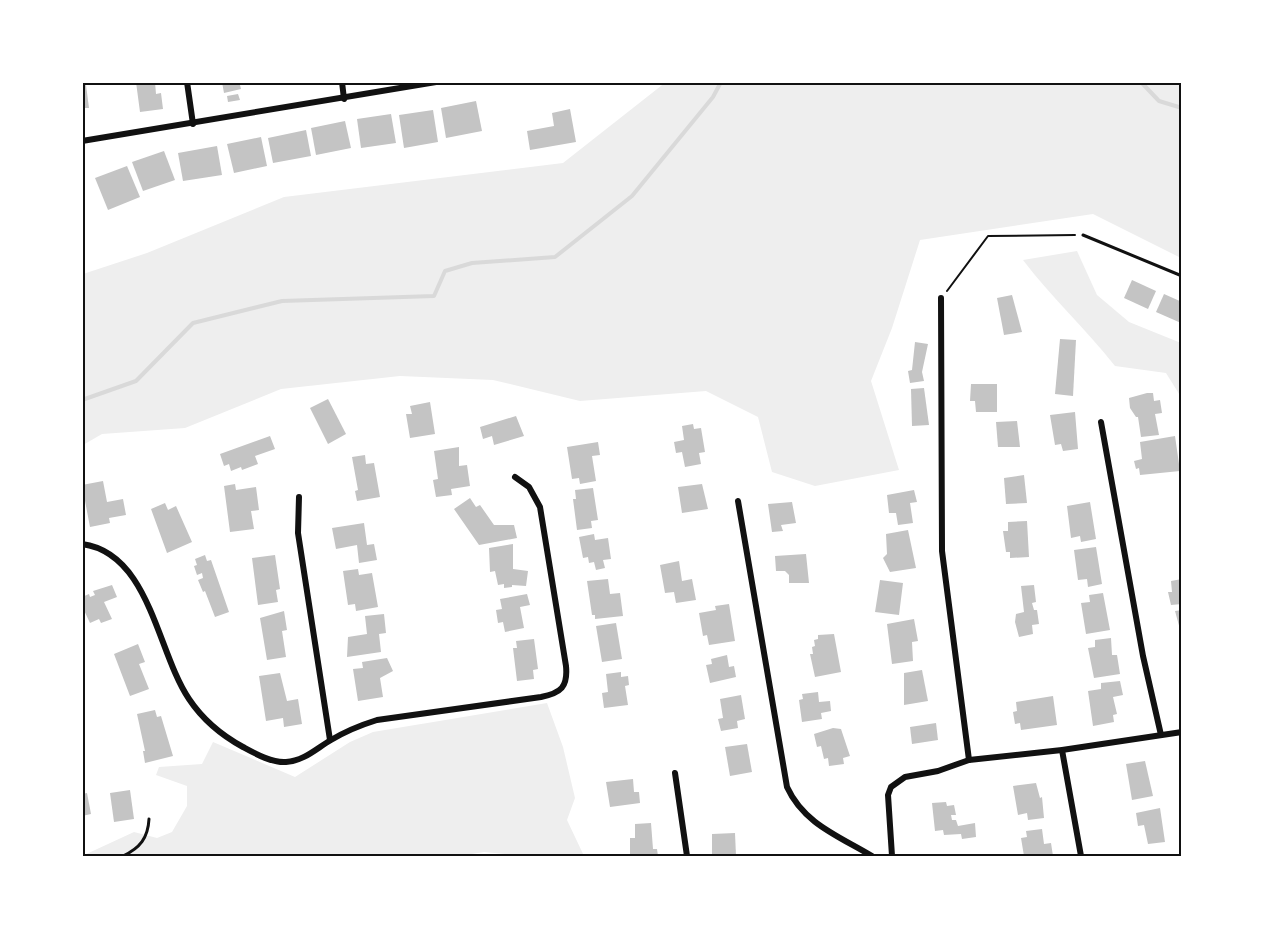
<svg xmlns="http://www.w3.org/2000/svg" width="1264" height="939" font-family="Karla,sans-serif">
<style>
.green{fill:#eee}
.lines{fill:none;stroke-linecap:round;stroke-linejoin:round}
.stream{stroke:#d9d9d9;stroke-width:4}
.building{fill:#c4c4c4}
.path{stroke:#111;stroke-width:2}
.service{stroke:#111;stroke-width:3}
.minor{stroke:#111;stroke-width:6}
.neatline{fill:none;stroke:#111;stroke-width:2}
</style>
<rect width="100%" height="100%" fill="#fff"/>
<g class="green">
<polygon points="666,82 1181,83 1181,258 1093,214 920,240 892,328 871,381 899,470 815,486 772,472 758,417 706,391 580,401 493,380 400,376 281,389 185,428 102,434 83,445 83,274 147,253 284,197 563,163"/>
<path d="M1077,251L1097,295L1129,322L1181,343V397L1166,373L1115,366C1085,328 1052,298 1023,260Z"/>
<polygon points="547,703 563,747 575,798 567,820 584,856 526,856 484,852 459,856 82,856 134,832 157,838 172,832 187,806 187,786 156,775 159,767 202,764 213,742 295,777 350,742 373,732"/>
</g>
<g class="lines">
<g class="stream">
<polyline points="1141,82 1159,101 1182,108"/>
<polyline points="82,400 136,381 193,323 282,301 434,296 445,271 472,263 555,257 632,196 713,97 721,82"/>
</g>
</g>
<g class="building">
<polygon points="136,82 155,82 156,94 161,93 163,109 140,112"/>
<polygon points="222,82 245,82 245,83 240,85 241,89 224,93"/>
<polygon points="86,85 89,108 82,108 82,86"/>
<polygon points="238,94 240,100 228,102 227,96"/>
<polygon points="476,101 482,131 446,138 441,108"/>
<polygon points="570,109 576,142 530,150 527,131 554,126 552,113"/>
<polygon points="433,110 438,142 404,148 399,115"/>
<polygon points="391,114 396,143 361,148 357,119"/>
<polygon points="345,121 351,148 316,155 311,128"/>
<polygon points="306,130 311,156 273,163 268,138"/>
<polygon points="261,137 267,166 234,173 227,144"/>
<polygon points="217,146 222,175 183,181 178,153"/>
<polygon points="164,151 175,180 143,191 132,162"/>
<polygon points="127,166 140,197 108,210 95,178"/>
<polygon points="1132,280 1156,291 1148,309 1124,298"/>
<polygon points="1164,294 1182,302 1181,323 1156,312"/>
<polygon points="1012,295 1022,332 1004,335 997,298"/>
<polygon points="1060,339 1076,340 1073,396 1055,394"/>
<polygon points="915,342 928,344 922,372 924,381 910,383 908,371 912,370"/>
<polygon points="971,384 997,384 997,412 976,412 975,401 970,401"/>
<polygon points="924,388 929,425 912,426 911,389"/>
<polygon points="1147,393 1153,393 1154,401 1160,400 1162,413 1155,414 1159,435 1141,437 1138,417 1136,417 1130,408 1129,398"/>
<polygon points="328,399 346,434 328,444 310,408"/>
<polygon points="430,402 435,434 410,438 406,414 412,414 410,406"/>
<polygon points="1075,412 1078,449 1063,451 1061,444 1055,445 1050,415"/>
<polygon points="516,416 524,436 494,445 492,436 483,439 480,427"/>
<polygon points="1017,421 1020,447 998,447 996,422"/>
<polygon points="693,424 694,429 701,428 705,452 699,453 701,464 685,467 682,452 676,453 674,442 684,440 682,426"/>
<polygon points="270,436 275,449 255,456 258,464 242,470 241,467 231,471 229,464 224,466 220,454"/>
<polygon points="1175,436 1180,471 1140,475 1139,468 1136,469 1134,461 1142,459 1140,442"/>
<polygon points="598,442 600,455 592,456 596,481 580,484 579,478 572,479 567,447"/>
<polygon points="459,447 459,466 467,465 470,486 451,489 452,495 436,497 433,480 438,479 434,451"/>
<polygon points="365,455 366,464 374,463 380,497 357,501 355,491 358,490 352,457"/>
<polygon points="1024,475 1027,503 1006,504 1004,478"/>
<polygon points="103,481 107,502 123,499 126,515 109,518 110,523 90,527 82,485"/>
<polygon points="235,484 236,490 256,487 259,510 251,511 254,529 230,532 224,486"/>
<polygon points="702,484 708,509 682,513 678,487"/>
<polygon points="593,488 598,520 591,521 592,528 577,530 573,499 576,499 575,490"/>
<polygon points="914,490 917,502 910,503 913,523 898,525 896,513 889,513 887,495"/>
<polygon points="470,498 476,507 480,505 494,525 514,525 517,538 479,545 454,509"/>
<polygon points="792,502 796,523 781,525 783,531 772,532 768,504"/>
<polygon points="1090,502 1096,539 1081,542 1080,536 1071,538 1067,506"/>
<polygon points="165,503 168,510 176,506 192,542 167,553 151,509"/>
<polygon points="1027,521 1029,557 1010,558 1010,552 1006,552 1003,531 1008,531 1008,522"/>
<polygon points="364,523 367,545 374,544 377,560 359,563 357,545 336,549 332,528"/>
<polygon points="908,530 916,568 890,572 883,558 887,554 886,534"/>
<polygon points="594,534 595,540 608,538 611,559 603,560 605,568 596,570 594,562 589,563 588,557 583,558 579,537"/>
<polygon points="513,544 513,569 528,571 526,586 512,585 512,587 504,588 504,584 498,585 495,571 490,572 489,548"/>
<polygon points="1096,547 1102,584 1088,587 1087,579 1078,580 1074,550"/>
<polygon points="806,554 809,583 789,583 789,575 785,571 776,571 775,556"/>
<polygon points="205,555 207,561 211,560 229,612 215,617 205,591 203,592 198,580 203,578 202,573 197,575 194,566 197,565 195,559"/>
<polygon points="275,555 280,589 276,590 278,602 258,605 252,558"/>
<polygon points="679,561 682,581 692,579 696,600 676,603 674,592 665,593 660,565"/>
<polygon points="358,569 359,575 372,573 378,607 356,611 355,604 348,605 343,571"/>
<polygon points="608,579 610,594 620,593 623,616 595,619 595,615 592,615 587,581"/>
<polygon points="1182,579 1182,604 1171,605 1168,592 1172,592 1171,581"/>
<polygon points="880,580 903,583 899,615 875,612"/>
<polygon points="112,585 117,597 104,602 112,619 101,623 99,619 90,623 82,606 82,597 89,594 90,597 95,595 93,591"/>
<polygon points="1034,585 1036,602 1032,603 1034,610 1037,610 1039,624 1032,625 1033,634 1019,637 1015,622 1016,614 1024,612 1021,586"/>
<polygon points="1103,593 1110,630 1086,634 1081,603 1090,602 1089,595"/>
<polygon points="527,594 530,605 520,607 524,628 505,632 503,622 498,623 496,610 502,609 500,599"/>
<polygon points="729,604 735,641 709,645 707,635 703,636 699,613 716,610 715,606"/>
<polygon points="1182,610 1182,633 1181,633 1175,611"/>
<polygon points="284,611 287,630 282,631 286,657 267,660 260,618"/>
<polygon points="384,614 386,633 379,634 381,652 347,657 348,637 367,634 365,616"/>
<polygon points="914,619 918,641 912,642 913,661 892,664 887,624"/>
<polygon points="616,623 622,659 602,662 596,626"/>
<polygon points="834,634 841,672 815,677 810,654 813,654 812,647 815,646 814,640 818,639 818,635"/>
<polygon points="1111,638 1112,655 1117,655 1120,674 1094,678 1088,648 1095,647 1095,640"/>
<polygon points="534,639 538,669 533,670 534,679 517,681 513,648 517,648 516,641"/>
<polygon points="138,644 145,662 139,664 149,689 130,696 114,654"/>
<polygon points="727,655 729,667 734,666 736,677 710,683 706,665 712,664 711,659"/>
<polygon points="387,658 393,671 380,678 383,697 358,701 353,669 363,668 362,662"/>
<polygon points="922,670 928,701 904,705 904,673"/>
<polygon points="621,672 621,677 628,676 629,685 625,686 628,705 604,708 602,693 608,692 606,674"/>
<polygon points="280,673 287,701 298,699 302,724 284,727 283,718 266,721 259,676"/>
<polygon points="1120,681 1123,695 1113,697 1117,714 1113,715 1114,722 1093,726 1088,691 1101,689 1101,683"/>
<polygon points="818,692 819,702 830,701 831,711 821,713 822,719 802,722 799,700 803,699 802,694"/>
<polygon points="741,695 745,719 737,721 738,728 721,731 718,719 723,718 720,699"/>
<polygon points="1053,696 1057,725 1021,730 1020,723 1015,724 1013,712 1017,711 1016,702"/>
<polygon points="155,710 157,717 161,716 173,756 145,763 143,751 145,751 137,714"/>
<polygon points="936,723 938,740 912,744 910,727"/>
<polygon points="833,728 841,729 850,756 843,758 844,764 829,766 828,758 824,759 821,746 817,747 814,734"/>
<polygon points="747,744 752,772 730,776 725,747"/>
<polygon points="1145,761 1153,796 1132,800 1126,764"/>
<polygon points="633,779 634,792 639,792 640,803 610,807 606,782"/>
<polygon points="1036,783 1040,798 1042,797 1044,818 1028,820 1027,813 1018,815 1013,786"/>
<polygon points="130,790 134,819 114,822 110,793"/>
<polygon points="87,793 91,814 82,816 82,794"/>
<polygon points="946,802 947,806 954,805 956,815 951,815 952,820 956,820 958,826 975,823 976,837 962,839 961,834 944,835 943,830 935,831 932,803"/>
<polygon points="1160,808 1165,842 1148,844 1144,825 1138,826 1136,813"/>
<polygon points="651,823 653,849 657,849 658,856 630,856 630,838 635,838 635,824"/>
<polygon points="1042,829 1044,844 1051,843 1053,856 1024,856 1021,838 1027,837 1026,831"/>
<polygon points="735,833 736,856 712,856 712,834"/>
</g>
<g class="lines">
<polyline class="path" points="947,291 988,236 1075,235"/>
<g class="service">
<polyline points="1083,235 1182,276"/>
<path d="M123,856C140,848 148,838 149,819"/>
</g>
<g class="minor">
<polyline points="187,82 193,124"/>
<polyline points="342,82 344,99"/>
<polyline points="82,141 436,82"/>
<polyline points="941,298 942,551 969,760"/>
<polyline points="1101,422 1143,656 1161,735"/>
<polyline points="299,497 298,533 330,740"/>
<path d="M738,501L787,787C804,824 839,836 872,856"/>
<path d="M82,544C150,553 157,652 189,699C203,720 221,735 243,747C256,754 272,763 286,762C304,761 317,748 331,740C346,731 361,725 377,720L541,697C561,693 568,687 566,666L540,507L529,487L515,477"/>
<polyline points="1062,750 1081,856"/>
<polyline points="675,773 687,856"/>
<polyline points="892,856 888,795 891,787 905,777 938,771 969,760 1062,750 1182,732"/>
</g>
</g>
<rect width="1264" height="939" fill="none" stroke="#ffffff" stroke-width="168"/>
<rect x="84" y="84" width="1096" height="771" class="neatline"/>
</svg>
